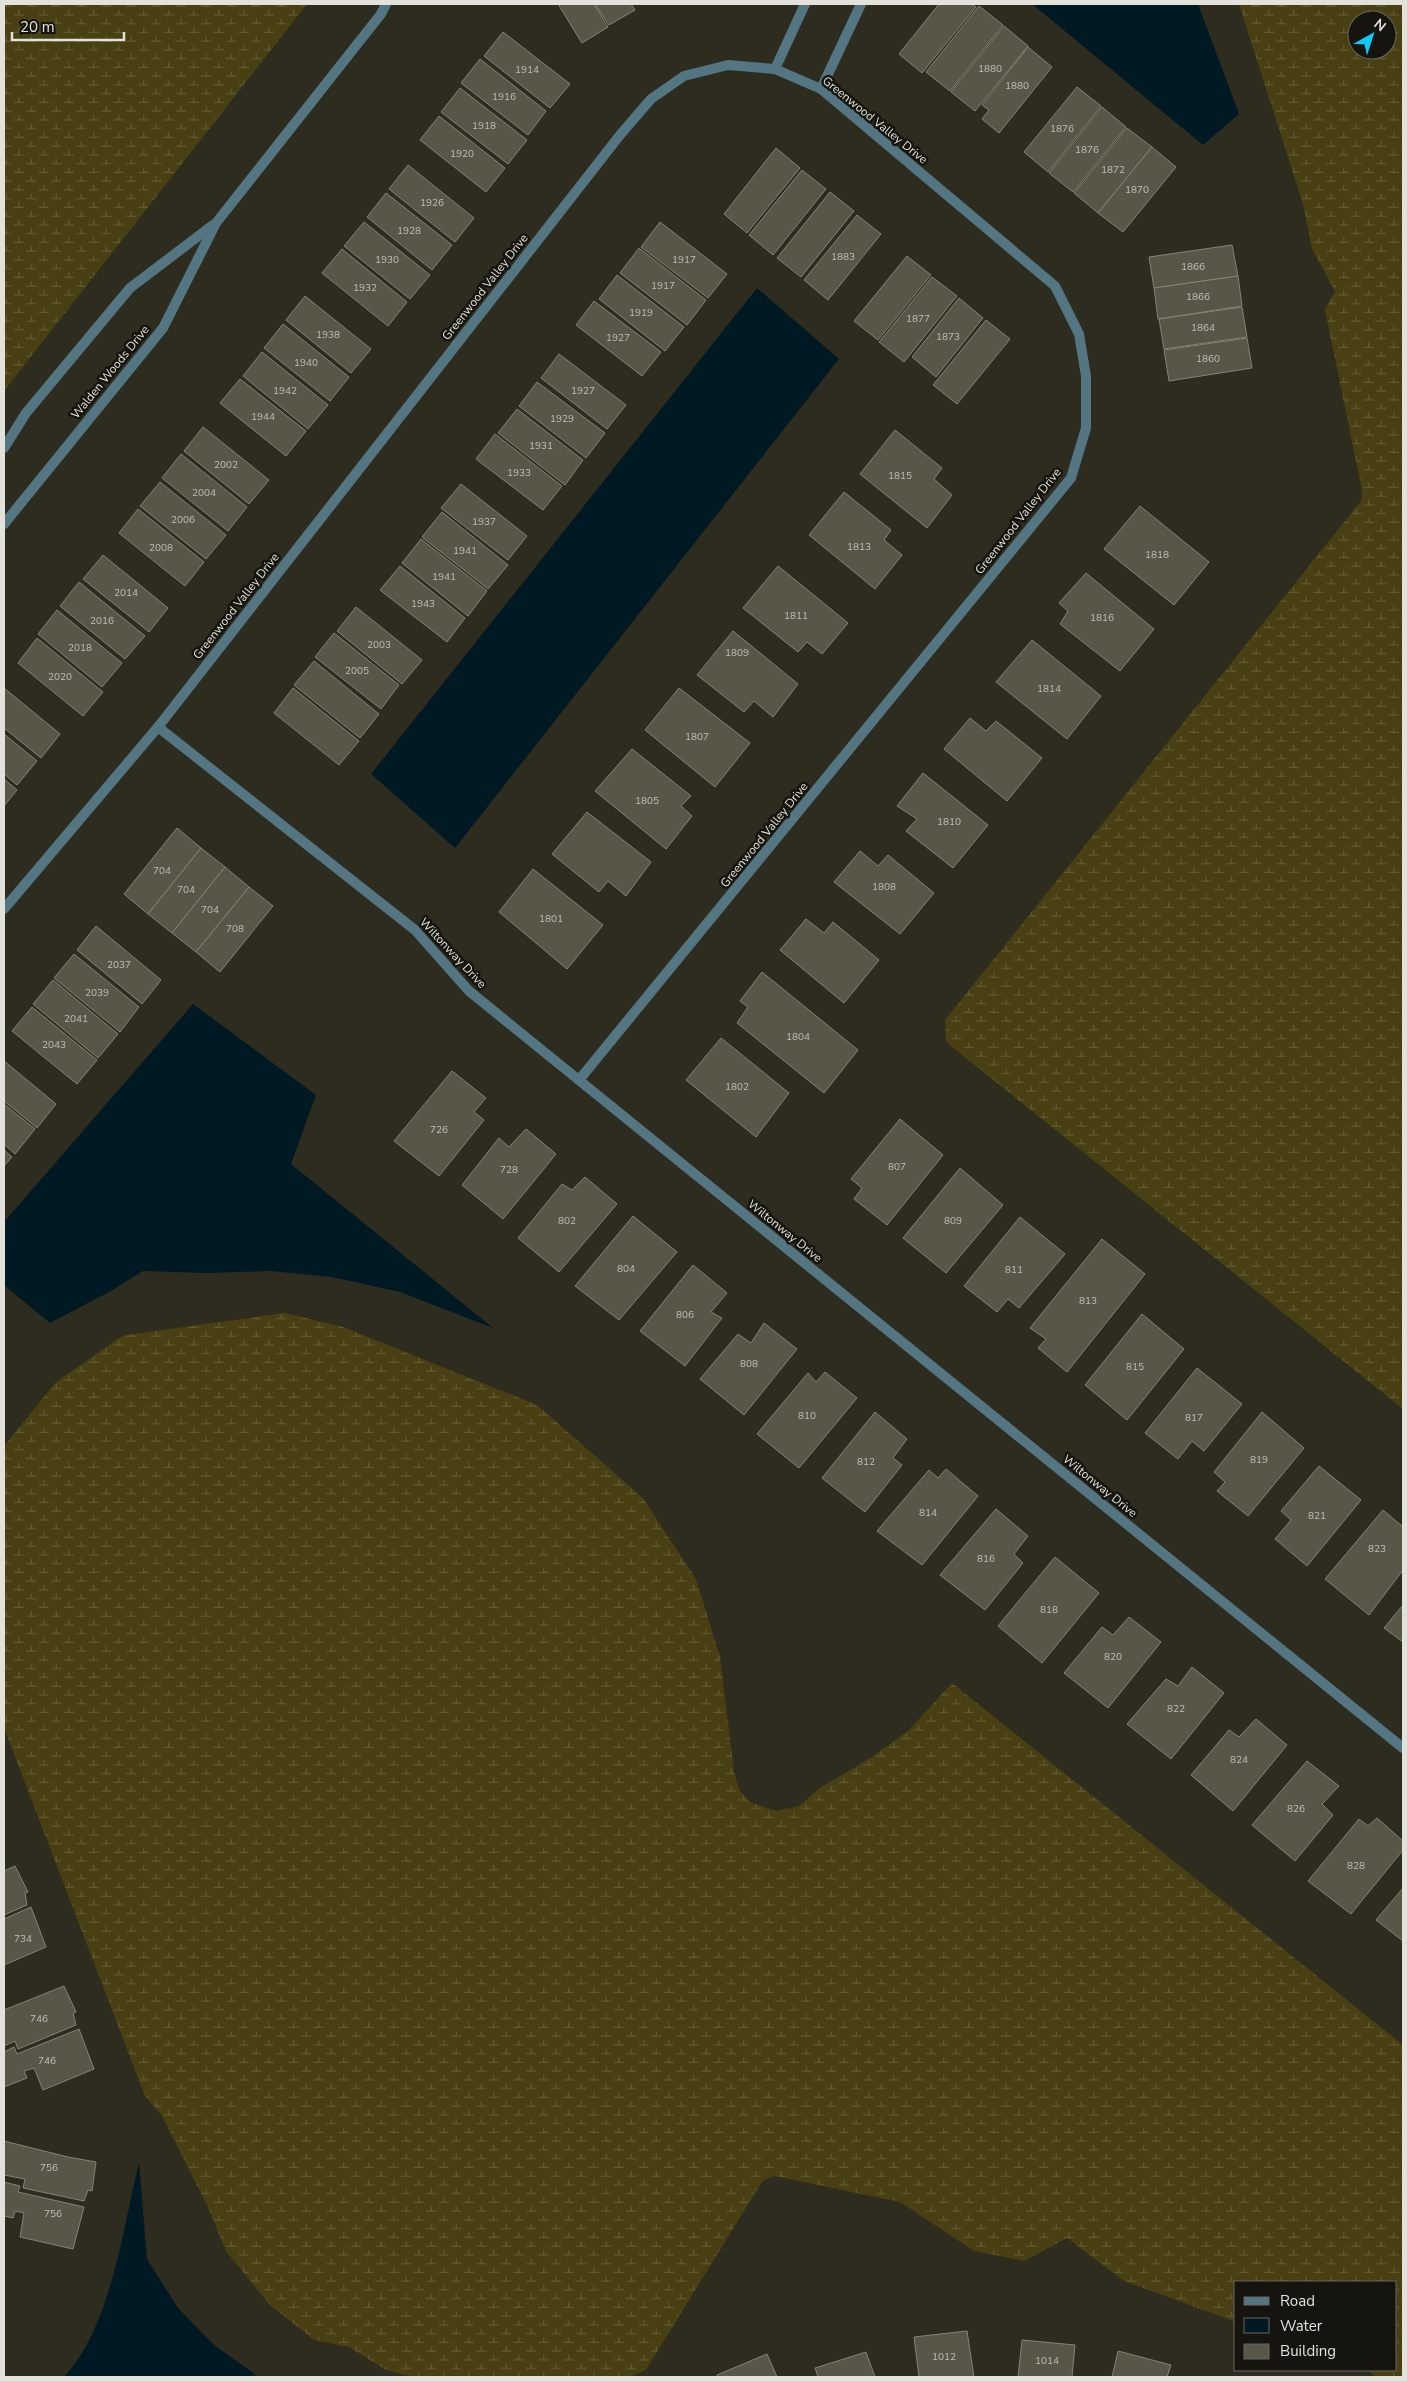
<svg xmlns="http://www.w3.org/2000/svg" width="1407" height="2381" font-family="'Nunito Sans',sans-serif">
<style>
.wetland{fill:url(#wetland-marsh);fill-rule:evenodd}
.water{fill:#001922}
.building{fill:#595648;stroke:#868374}
.lines{fill:none;stroke-linecap:round;stroke-linejoin:round}
.street{stroke:#547582;stroke-width:10}
.labels{text-anchor:middle;dominant-baseline:central;stroke-width:5;stroke-linejoin:round;paint-order:stroke}
.number-label{font-size:10px;fill:#c0bfb6}
.street-label{font-size:12px;fill:#e3e2da;stroke:#15140e}
</style>
<defs>
<pattern id="wetland-marsh" width="20" height="14" patternUnits="userSpaceOnUse" patternTransform="scale(1.25)"><rect width="20" height="14" fill="#483f12"/><path d="M1 5h8M5 5V1M11 12h8M15 12V8" fill="none" stroke="#625a34"/></pattern>
</defs>
<rect width="100%" height="100%" fill="#2e2c1f"/>
<g class="wetland">
<polygon points="4,4 307,4 4,391"/>
<path d="M1239,4H1403V1409L946,1042L945,1020L1361,501L1362,490L1325,310L1335,291L1312,249L1303,204ZM1357,20H1387V50H1357Z"/>
<polygon points="285,1313 343,1327 537,1405 642,1497 696,1579 720,1657 734,1771 739,1790 750,1802 776,1811 799,1806 820,1788 872,1757 908,1731 952,1683 1403,2045 1403,2377 1374,2377 1371,2372 1364,2370 1396,2370 1396,2282 1236,2282 1236,2322 1124,2281 1067,2238 1024,2261 974,2251 900,2202 775,2176 764,2180 760,2185 646,2370 630,2377 413,2377 386,2370 349,2347 314,2340 269,2304 226,2251 206,2203 162,2116 145,2096 4,1728 4,1446 56,1382 119,1338 126,1335"/>
</g>
<g class="water">
<polygon points="1032,4 1198,4 1239,114 1203,145"/>
<polygon points="757,288 839,359 455,848 371,774"/>
<polygon points="193,1004 316,1095 291,1164 493,1328 400,1292 332,1277 271,1271 205,1273 143,1271 111,1291 50,1323 4,1285 4,1222"/>
<path d="M139,2162L147,2259L178,2308L214,2345L256,2375L246,2377H64C111,2327 123,2228 139,2162Z"/>
</g>
<g class="building">
<polygon points="558,4 594,4 608,27 582,43"/>
<polygon points="595,4 631,4 635,10 609,25"/>
<polygon points="939,4 971,4 976,7 922,73 899,54"/>
<polygon points="979,6 1003,25 950,91 926,72"/>
<polygon points="1004,26 1028,46 975,111 951,92"/>
<polygon points="503,32 570,84 550,108 484,56"/>
<polygon points="1028,47 1052,67 999,133 982,119 989,110 982,105"/>
<polygon points="480,59 546,111 528,135 461,83"/>
<polygon points="1077,87 1101,106 1048,172 1024,152"/>
<polygon points="460,88 527,140 508,164 441,112"/>
<polygon points="1102,107 1126,127 1073,192 1049,173"/>
<polygon points="439,116 505,168 486,192 420,140"/>
<polygon points="1127,128 1152,147 1098,213 1074,193"/>
<polygon points="1152,147 1176,167 1123,232 1098,213"/>
<polygon points="776,148 800,168 747,233 724,214"/>
<polygon points="408,165 474,218 455,242 389,189"/>
<polygon points="802,170 826,189 773,255 749,235"/>
<polygon points="830,192 854,211 801,277 777,258"/>
<polygon points="386,193 452,245 432,270 367,217"/>
<polygon points="857,215 881,234 828,300 804,280"/>
<polygon points="364,222 430,275 410,299 344,246"/>
<polygon points="660,222 727,274 708,298 641,247"/>
<polygon points="1232,245 1238,276 1154,288 1149,257"/>
<polygon points="639,248 706,300 687,325 620,273"/>
<polygon points="342,249 407,302 388,326 322,273"/>
<polygon points="907,256 931,275 878,340 854,321"/>
<polygon points="617,275 684,327 665,351 599,299"/>
<polygon points="1238,276 1242,306 1158,319 1154,288"/>
<polygon points="932,277 957,296 904,362 879,342"/>
<polygon points="305,296 371,349 351,373 286,320"/>
<polygon points="959,298 983,318 936,377 912,357"/>
<polygon points="594,301 661,352 642,376 576,325"/>
<polygon points="1242,307 1247,337 1164,349 1159,319"/>
<polygon points="986,320 1010,339 957,404 933,385"/>
<polygon points="283,324 349,377 330,401 264,348"/>
<polygon points="1247,338 1252,368 1169,381 1164,350"/>
<polygon points="262,352 328,405 308,429 243,376"/>
<polygon points="559,354 626,405 607,429 541,378"/>
<polygon points="240,379 306,431 286,456 220,403"/>
<polygon points="537,382 605,433 586,458 519,406"/>
<polygon points="517,409 583,460 565,485 498,433"/>
<polygon points="203,427 269,480 249,504 184,451"/>
<polygon points="895,430 942,468 934,479 952,495 927,528 860,474"/>
<polygon points="495,434 562,486 543,510 476,459"/>
<polygon points="181,454 247,507 228,531 162,478"/>
<polygon points="160,482 226,535 206,559 140,506"/>
<polygon points="461,484 527,536 508,560 441,508"/>
<polygon points="844,492 891,530 884,540 902,555 875,589 809,535"/>
<polygon points="1140,506 1209,562 1174,605 1104,549"/>
<polygon points="138,509 204,562 185,586 119,533"/>
<polygon points="442,512 508,565 488,589 422,537"/>
<polygon points="421,539 487,591 468,616 402,563"/>
<polygon points="103,555 168,608 149,632 83,579"/>
<polygon points="400,566 465,618 447,642 380,590"/>
<polygon points="778,566 848,623 822,654 807,642 798,652 743,608"/>
<polygon points="1086,573 1154,629 1120,671 1060,624 1068,611 1059,603"/>
<polygon points="79,582 145,636 125,659 60,606"/>
<polygon points="356,607 422,660 402,684 337,631"/>
<polygon points="57,610 122,663 102,687 38,634"/>
<polygon points="733,631 798,684 773,717 754,701 744,712 697,675"/>
<polygon points="334,633 399,685 381,709 315,657"/>
<polygon points="37,638 103,692 83,716 18,663"/>
<polygon points="1032,640 1101,696 1067,739 996,682"/>
<polygon points="314,661 379,714 360,738 294,685"/>
<polygon points="4,688 60,734 41,758 4,728"/>
<polygon points="293,688 359,741 339,765 274,713"/>
<polygon points="679,688 750,743 715,787 645,730"/>
<polygon points="970,718 986,731 996,721 1042,758 1007,801 944,749"/>
<polygon points="4,734 37,761 17,785 4,774"/>
<polygon points="632,749 691,796 681,806 692,816 666,849 595,791"/>
<polygon points="923,773 988,825 953,868 906,831 917,819 897,806"/>
<polygon points="4,779 17,790 4,806"/>
<polygon points="587,812 651,862 626,896 608,881 599,892 552,854"/>
<polygon points="177,828 201,848 148,914 124,894"/>
<polygon points="201,848 225,867 172,933 148,914"/>
<polygon points="860,851 878,866 888,855 934,893 900,934 834,882"/>
<polygon points="225,867 249,887 196,952 172,933"/>
<polygon points="533,869 603,925 567,969 499,912"/>
<polygon points="249,887 273,906 220,972 196,952"/>
<polygon points="806,919 824,933 833,922 879,960 844,1003 780,950"/>
<polygon points="96,926 161,980 142,1004 77,950"/>
<polygon points="74,954 139,1007 120,1032 54,978"/>
<polygon points="762,972 858,1050 824,1093 737,1023 748,1007 740,1001"/>
<polygon points="53,980 118,1034 98,1058 33,1004"/>
<polygon points="32,1007 97,1060 77,1084 12,1031"/>
<polygon points="721,1038 789,1093 756,1137 686,1080"/>
<polygon points="4,1061 56,1104 37,1128 4,1101"/>
<polygon points="452,1071 486,1098 474,1112 484,1120 439,1176 394,1141"/>
<polygon points="4,1104 35,1129 15,1154 4,1144"/>
<polygon points="900,1119 943,1155 887,1225 854,1199 862,1188 851,1179"/>
<polygon points="526,1129 556,1154 503,1219 462,1185 499,1138 509,1147"/>
<polygon points="4,1150 12,1157 4,1166"/>
<polygon points="960,1168 1003,1205 946,1273 903,1238"/>
<polygon points="585,1177 617,1204 559,1272 518,1238 562,1184 572,1190"/>
<polygon points="633,1216 677,1252 619,1320 575,1286"/>
<polygon points="1020,1217 1065,1254 1019,1308 1008,1299 997,1312 964,1286"/>
<polygon points="1102,1239 1145,1274 1067,1372 1038,1348 1046,1339 1030,1328"/>
<polygon points="693,1265 727,1293 711,1312 722,1318 685,1366 640,1331"/>
<polygon points="1142,1314 1184,1349 1127,1420 1085,1385"/>
<polygon points="764,1323 797,1349 744,1415 700,1379 738,1334 751,1343"/>
<polygon points="1197,1368 1242,1404 1204,1451 1192,1441 1178,1459 1145,1433"/>
<polygon points="825,1372 857,1398 799,1468 757,1434 808,1373 816,1382"/>
<polygon points="875,1412 907,1439 893,1458 902,1465 865,1512 822,1478"/>
<polygon points="1262,1412 1304,1448 1248,1516 1217,1491 1225,1482 1214,1472"/>
<polygon points="1319,1466 1361,1500 1307,1566 1275,1539 1291,1520 1281,1511"/>
<polygon points="946,1469 978,1496 922,1565 877,1531 929,1470 938,1478"/>
<polygon points="996,1509 1028,1536 1014,1554 1023,1563 985,1610 940,1575"/>
<polygon points="1383,1510 1403,1527 1403,1570 1369,1615 1325,1579"/>
<polygon points="1055,1557 1099,1593 1042,1663 998,1626"/>
<polygon points="1403,1605 1403,1642 1384,1628"/>
<polygon points="1129,1617 1161,1642 1108,1708 1064,1673 1102,1627 1113,1635"/>
<polygon points="1192,1667 1224,1693 1171,1759 1127,1724 1166,1679 1178,1686"/>
<polygon points="1256,1719 1287,1745 1233,1811 1191,1775 1229,1730 1239,1737"/>
<polygon points="1307,1761 1339,1786 1322,1804 1333,1815 1295,1861 1252,1825"/>
<polygon points="1377,1818 1403,1841 1403,1850 1351,1914 1308,1881 1359,1819 1368,1826"/>
<polygon points="15,1866 28,1892 25,1893 27,1905 4,1915 4,1871"/>
<polygon points="1403,1888 1403,1941 1376,1920"/>
<polygon points="31,1907 46,1947 4,1965 4,1919"/>
<polygon points="64,1986 76,2012 73,2013 76,2025 18,2049 15,2041 4,2046 4,2010"/>
<polygon points="79,2029 94,2069 43,2090 34,2068 24,2071 27,2078 4,2087 4,2052 14,2047 17,2054"/>
<polygon points="4,2141 68,2157 96,2162 92,2191 88,2190 84,2201 23,2188 25,2179 4,2175"/>
<polygon points="4,2182 20,2186 18,2192 84,2207 73,2249 20,2237 24,2213 15,2211 13,2218 4,2216"/>
<polygon points="967,2331 974,2377 919,2377 914,2337"/>
<polygon points="1022,2340 1075,2345 1072,2377 1018,2377"/>
<polygon points="1118,2351 1171,2365 1167,2377 1112,2377"/>
<polygon points="866,2352 875,2377 818,2377 815,2368"/>
<polygon points="767,2354 777,2377 718,2377 717,2375"/>
</g>
<g class="lines">
<g class="street">
<polyline points="775,69 805,4"/>
<polyline points="821,89 861,4"/>
<polyline points="4,448 26,413 130,288 213,225"/>
<polyline points="4,524 163,328 216,223 381,14 386,4"/>
<polyline points="158,727 415,930 469,991 1403,1748"/>
<polyline points="4,909 158,727 620,135 651,99 684,76 728,65 775,69 821,89 1055,286 1079,334 1086,376 1086,428 1071,478 579,1080"/>
</g>
</g>
<g class="labels">
<g class="number-label">
<text x="990" y="69">1880</text>
<text x="527" y="70">1914</text>
<text x="1017" y="86">1880</text>
<text x="504" y="97">1916</text>
<text x="484" y="126">1918</text>
<text x="1062" y="129">1876</text>
<text x="1087" y="150">1876</text>
<text x="462" y="154">1920</text>
<text x="1113" y="170">1872</text>
<text x="1137" y="190">1870</text>
<text x="432" y="203">1926</text>
<text x="409" y="231">1928</text>
<text x="843" y="257">1883</text>
<text x="387" y="260">1930</text>
<text x="684" y="260">1917</text>
<text x="1193" y="267">1866</text>
<text x="663" y="286">1917</text>
<text x="365" y="288">1932</text>
<text x="1198" y="297">1866</text>
<text x="641" y="313">1919</text>
<text x="918" y="319">1877</text>
<text x="1203" y="328">1864</text>
<text x="328" y="335">1938</text>
<text x="948" y="337">1873</text>
<text x="618" y="338">1927</text>
<text x="1208" y="359">1860</text>
<text x="306" y="363">1940</text>
<text x="285" y="391">1942</text>
<text x="583" y="391">1927</text>
<text x="263" y="417">1944</text>
<text x="562" y="419">1929</text>
<text x="541" y="446">1931</text>
<text x="226" y="465">2002</text>
<text x="519" y="473">1933</text>
<text x="900" y="476">1815</text>
<text x="204" y="493">2004</text>
<text x="183" y="520">2006</text>
<text x="484" y="522">1937</text>
<text x="859" y="547">1813</text>
<text x="161" y="548">2008</text>
<text x="465" y="551">1941</text>
<text x="1157" y="555">1818</text>
<text x="444" y="577">1941</text>
<text x="126" y="593">2014</text>
<text x="423" y="604">1943</text>
<text x="796" y="616">1811</text>
<text x="1102" y="618">1816</text>
<text x="102" y="621">2016</text>
<text x="379" y="645">2003</text>
<text x="80" y="648">2018</text>
<text x="737" y="653">1809</text>
<text x="357" y="671">2005</text>
<text x="60" y="677">2020</text>
<text x="1049" y="689">1814</text>
<text x="697" y="737">1807</text>
<text x="647" y="801">1805</text>
<text x="949" y="822">1810</text>
<text x="162" y="871">704</text>
<text x="884" y="887">1808</text>
<text x="186" y="890">704</text>
<text x="210" y="910">704</text>
<text x="551" y="919">1801</text>
<text x="235" y="929">708</text>
<text x="119" y="965">2037</text>
<text x="97" y="993">2039</text>
<text x="76" y="1019">2041</text>
<text x="798" y="1037">1804</text>
<text x="54" y="1045">2043</text>
<text x="737" y="1087">1802</text>
<text x="439" y="1130">726</text>
<text x="897" y="1167">807</text>
<text x="509" y="1170">728</text>
<text x="567" y="1221">802</text>
<text x="953" y="1221">809</text>
<text x="626" y="1269">804</text>
<text x="1014" y="1270">811</text>
<text x="1088" y="1301">813</text>
<text x="685" y="1315">806</text>
<text x="749" y="1364">808</text>
<text x="1135" y="1367">815</text>
<text x="807" y="1416">810</text>
<text x="1194" y="1418">817</text>
<text x="1259" y="1460">819</text>
<text x="866" y="1462">812</text>
<text x="928" y="1513">814</text>
<text x="1317" y="1516">821</text>
<text x="1377" y="1549">823</text>
<text x="986" y="1559">816</text>
<text x="1049" y="1610">818</text>
<text x="1113" y="1657">820</text>
<text x="1176" y="1709">822</text>
<text x="1239" y="1760">824</text>
<text x="1296" y="1809">826</text>
<text x="1356" y="1866">828</text>
<text x="23" y="1939">734</text>
<text x="39" y="2019">746</text>
<text x="47" y="2061">746</text>
<text x="49" y="2168">756</text>
<text x="53" y="2214">756</text>
<text x="944" y="2357">1012</text>
<text x="1047" y="2361">1014</text>
</g>
<g class="street-label">
<text transform="translate(875 120) rotate(39)">Greenwood Valley Drive</text>
<text transform="translate(485 287) rotate(-52)">Greenwood Valley Drive</text>
<text transform="translate(110 372) rotate(-51)">Walden Woods Drive</text>
<text transform="translate(1018 521) rotate(-52)">Greenwood Valley Drive</text>
<text transform="translate(236 606) rotate(-52)">Greenwood Valley Drive</text>
<text transform="translate(764 835) rotate(-51)">Greenwood Valley Drive</text>
<text transform="translate(453 953) rotate(47)">Wiltonway Drive</text>
<text transform="translate(785 1231) rotate(39)">Wiltonway Drive</text>
<text transform="translate(1100 1486) rotate(39)">Wiltonway Drive</text>
</g>
</g>
<rect width="1407" height="2381" fill="none" stroke="#e3e2da" stroke-width="10"/>
<rect x="1234" y="2281" width="162" height="90" fill="#15140e" stroke="#676660"/>
<rect x="1244" y="2297" width="25" height="8" fill="#547582" stroke="#676660"/>
<text x="1280" y="2306" font-size="15" fill="#e3e2da">Road</text>
<rect x="1244" y="2318" width="25" height="15" fill="#001922" stroke="#676660"/>
<text x="1280" y="2331" font-size="15" fill="#e3e2da">Water</text>
<rect x="1244" y="2344" width="25" height="15" fill="#595648" stroke="#676660"/>
<text x="1280" y="2356" font-size="15" fill="#e3e2da">Building</text>
<g transform="translate(1372 35) rotate(39)"><circle r="24" fill="#15140e" stroke="#676660"/>
<path d="M0-4L9 19L0 12L-9 19Z" fill="#0ccafa"/>
<text y="-8" font-size="14" font-weight="bold" text-anchor="middle" fill="#e3e2da">N</text>
</g>
<path d="M12 32v8h112v-8" fill="none" stroke="#e3e2da" stroke-width="2.5"/>
<text x="20" y="32" font-size="15" fill="#e3e2da" stroke="#15140e" stroke-width="4" paint-order="stroke">20 m</text>
</svg>
